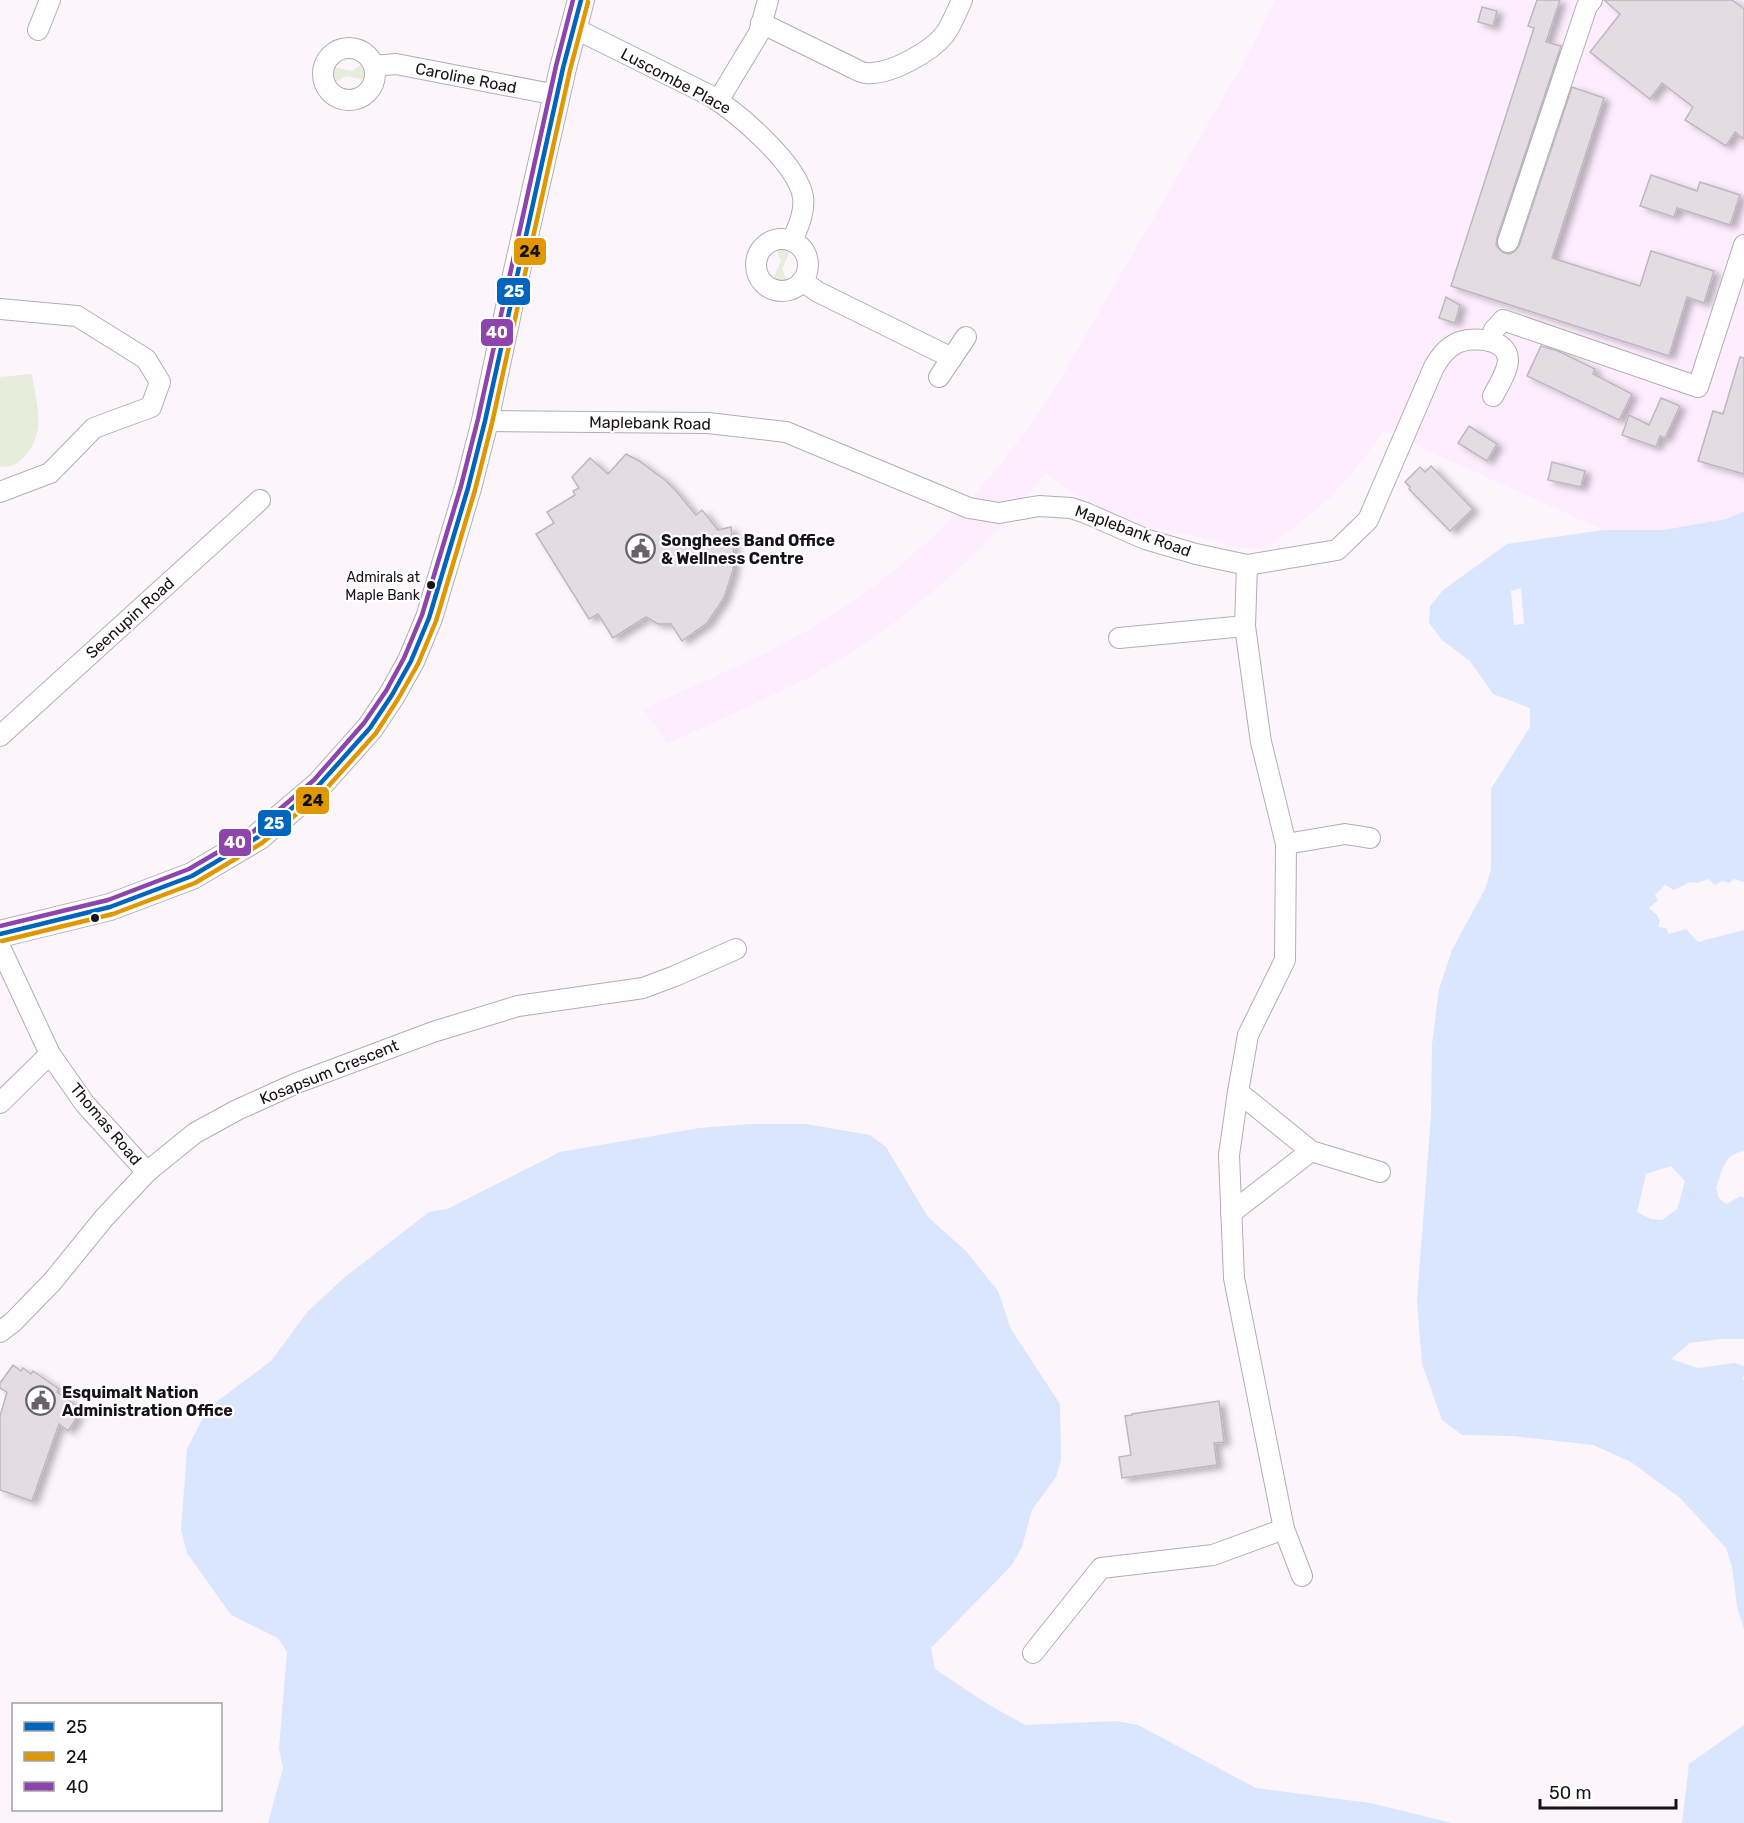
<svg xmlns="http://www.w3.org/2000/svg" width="1744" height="1823" font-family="Rubik,sans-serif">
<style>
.built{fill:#feedfe}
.green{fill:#e6eddb}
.water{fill:#dae6fd;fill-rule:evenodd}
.pier{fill:#fcf6fc}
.building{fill:#e3dde3;stroke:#beb8be;stroke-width:1.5;filter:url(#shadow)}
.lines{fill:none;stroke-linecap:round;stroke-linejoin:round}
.minor-casing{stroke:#b3adb3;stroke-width:22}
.major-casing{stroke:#b3adb3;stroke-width:28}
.minor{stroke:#fffeff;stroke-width:20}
.major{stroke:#fffeff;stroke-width:26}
.bus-1-casing{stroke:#fff;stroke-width:9}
.bus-2-casing{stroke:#fff;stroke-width:9}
.bus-3-casing{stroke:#fff;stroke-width:9}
.bus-1{stroke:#0065bd;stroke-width:4.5}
.bus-2{stroke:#e19702;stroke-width:4.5}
.bus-3{stroke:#8e44ad;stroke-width:4.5}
.bus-dot{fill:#181218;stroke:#fff;stroke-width:2}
.labels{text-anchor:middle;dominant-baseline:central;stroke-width:4.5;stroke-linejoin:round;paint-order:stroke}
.bus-label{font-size:14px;fill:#181218;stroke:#fff;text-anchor:end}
.street-label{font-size:16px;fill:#181218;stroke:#fff}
.poi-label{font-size:16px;font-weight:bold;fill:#181218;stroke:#fff;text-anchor:start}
.line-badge{stroke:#fff;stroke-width:2}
.badge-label{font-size:16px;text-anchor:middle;font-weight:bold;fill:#fff}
.pale-badge-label{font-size:16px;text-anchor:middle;font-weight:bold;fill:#111}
</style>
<defs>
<filter id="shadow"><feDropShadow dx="6" dy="3.5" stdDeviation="3" flood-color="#0004"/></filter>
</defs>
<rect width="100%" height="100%" fill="#fcf6fc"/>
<polygon class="built" points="1275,0 1744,0 1744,511 1726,519 1664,530 1603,530 1384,431 1352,474 1329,499 1314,512 1264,550 1233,547 1196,536 1132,525 1088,503 1068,490 1046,473 1002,526 975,554 936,589 895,622 852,652 806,679 759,702 667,744 643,709 764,654 808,630 850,603 890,574 928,541 970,500 1008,455 1045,404 1063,374 1250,51"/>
<g class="green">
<polygon points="363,64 366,73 365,80 346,76 335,83 332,77 333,67 352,71"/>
<polygon points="776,249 783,249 790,251 782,269 787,281 780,282 773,279 781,261"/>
<path d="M32,374C36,402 47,433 25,456C14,466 15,466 0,467V377Z"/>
</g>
<g class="water">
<path d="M1744,511V882L1734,879L1729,883L1722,881L1715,885L1708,879L1698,883L1690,882L1674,890L1665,885L1655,895L1658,900L1649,908L1657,915L1660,921L1658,927L1666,928L1669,934L1686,929L1698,942L1744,930V1151C1741,1152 1738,1152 1735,1154C1723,1158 1721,1177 1716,1187L1719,1198L1726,1204L1741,1196L1744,1198V1339H1721L1690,1343L1671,1359L1698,1368L1735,1363L1744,1366V1376L1742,1379L1744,1380V1629L1737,1607L1732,1567L1726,1548L1680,1498L1631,1462L1593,1445L1513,1436L1462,1435L1442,1420L1422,1364L1417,1301L1431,1114L1432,1044L1439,989L1452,950L1485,889L1491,869V789L1530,727V708L1493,694L1470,661L1442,640L1429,623L1430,606L1443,590L1507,544L1603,530H1664L1726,519ZM1671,1166L1685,1181L1677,1209L1662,1220L1651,1219L1637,1212L1646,1174Z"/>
<polygon points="750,1124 806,1124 870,1135 886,1147 928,1217 966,1251 998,1291 1011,1329 1060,1404 1061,1460 1056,1477 1032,1510 1022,1547 1012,1565 931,1648 935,1669 986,1703 1025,1725 1116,1721 1138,1725 1256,1788 1370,1803 1452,1823 268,1823 283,1768 279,1748 287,1652 278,1638 231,1615 187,1553 181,1530 187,1449 208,1408 271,1361 308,1311 345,1277 429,1212 447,1209 560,1152 699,1128"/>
<polygon points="1744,1725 1744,1823 1682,1823 1689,1764"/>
</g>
<polygon class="pier" points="1521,588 1524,624 1514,625 1511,591"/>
<g class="building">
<polygon points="1537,0 1560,0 1546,42 1561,46 1497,238 1496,245 1499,249 1504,253 1510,254 1515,251 1519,246 1572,87 1604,98 1552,258 1640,286 1651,251 1714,271 1704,303 1687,297 1669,356 1451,286 1534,28 1528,26"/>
<polygon points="1604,0 1732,0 1744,9 1744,139 1735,132 1726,146 1685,120 1693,107 1662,83 1650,99 1590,52 1620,14"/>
<polygon points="1482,7 1497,11 1493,26 1478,22"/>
<polygon points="1651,175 1697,191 1700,182 1740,195 1730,225 1677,208 1674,217 1640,206"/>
<polygon points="1446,297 1460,305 1455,323 1439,318"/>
<polygon points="1541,346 1558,351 1595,369 1593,374 1632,394 1619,420 1527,376"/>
<polygon points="1740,357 1744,358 1744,474 1698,461 1713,411 1723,414"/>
<polygon points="1661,398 1680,406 1665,438 1660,436 1656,447 1622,435 1629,415 1649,425"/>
<polygon points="1469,426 1497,444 1487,461 1458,443"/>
<polygon points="626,454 639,461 665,480 676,491 696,515 702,510 718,530 731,527 734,556 733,570 724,598 707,623 682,641 671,624 658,624 646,617 613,638 598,614 589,619 536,534 554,523 547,512 575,495 573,491 579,488 572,477 590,458 608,474"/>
<polygon points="1552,462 1585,471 1581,487 1548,480"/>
<polygon points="1431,466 1473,509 1450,531 1409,489 1410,487 1405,482 1420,467 1425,472"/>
<polygon points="13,1365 21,1371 23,1368 31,1374 33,1371 59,1389 57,1392 77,1406 73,1412 78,1416 68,1431 59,1424 32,1501 0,1490 0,1416 7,1392 0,1388 0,1383"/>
<polygon points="1219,1401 1224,1442 1214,1443 1217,1465 1122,1478 1119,1457 1131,1455 1125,1416 1132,1415 1132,1414"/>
</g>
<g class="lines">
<defs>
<g id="minor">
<path d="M761,23L853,68C857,70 862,73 866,73C890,75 931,52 945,34C952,24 957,11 962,0"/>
<path d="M574,28L709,95C737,112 798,164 803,197C805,213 798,227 792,241"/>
<polyline points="38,30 50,0"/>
<circle cx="349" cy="74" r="26"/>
<polyline points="374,66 396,64 557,95"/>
<polyline points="718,101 759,33 768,0"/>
<circle cx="782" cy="265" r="26"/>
<polyline points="1508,242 1587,6 1592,0"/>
<polyline points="802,281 818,292 952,358"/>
<polyline points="0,309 77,316 146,359 160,382 151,407 94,428 50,473 0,492"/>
<polyline points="1490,341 1494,330 1503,320 1698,387 1744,245"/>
<polyline points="939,377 966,337"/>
<path d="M485,421L708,423L786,432L969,508L999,513L1039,506L1071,508L1086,513L1145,539L1196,554L1247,565L1337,550L1368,520L1434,367C1440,357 1446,348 1457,343C1472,336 1509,338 1508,361C1507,373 1498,386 1493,396"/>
<polyline points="1247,565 1245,626 1257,714 1261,742 1286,844 1285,960 1248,1035 1238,1092 1229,1155 1234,1278 1284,1529 1302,1576"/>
<polyline points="1119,638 1245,626"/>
<polyline points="0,736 260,500"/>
<polyline points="1286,844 1345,834 1370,838"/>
<polyline points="0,947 50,1054 85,1104 147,1172"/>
<polyline points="1238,1092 1311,1151 1380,1172"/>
<polyline points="0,1103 50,1054"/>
<polyline points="1231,1213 1311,1151"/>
<polyline points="0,1332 13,1322 52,1282 104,1218 147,1172 195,1133 237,1110 297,1083 433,1032 518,1006 643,988 675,976 736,949"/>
<polyline points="1033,1653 1101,1568 1213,1555 1284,1529"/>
</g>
<polyline id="major" points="0,934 110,907 192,876 258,837 319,785 370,728 392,695 411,661 429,618 468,488 485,421 514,284 563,68 581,0"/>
</defs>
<use href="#minor" class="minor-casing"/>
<use href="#major" class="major-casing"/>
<use href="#minor" class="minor"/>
<use href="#major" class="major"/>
<defs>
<polyline id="bus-1" points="0,934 110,907 192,876 258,837 319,785 370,728 392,695 411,661 429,618 468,488 485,421 563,68 581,0"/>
<polyline id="bus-2" points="2,941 113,914 195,883 262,843 325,790 376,733 398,699 418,664 436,621 475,490 492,423 570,70 588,2"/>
<polyline id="bus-3" points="0,926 108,900 189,869 254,831 314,780 364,723 386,691 404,658 422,615 461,486 478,419 556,66 573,0"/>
</defs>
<use href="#bus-1" class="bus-1-casing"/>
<use href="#bus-2" class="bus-2-casing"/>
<use href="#bus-3" class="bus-3-casing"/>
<use href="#bus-1" class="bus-1"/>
<use href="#bus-2" class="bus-2"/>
<use href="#bus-3" class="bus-3"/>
</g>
<defs>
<symbol id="civic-ring" viewBox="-11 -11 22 22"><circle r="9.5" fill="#fff" stroke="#686268" stroke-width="1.5"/><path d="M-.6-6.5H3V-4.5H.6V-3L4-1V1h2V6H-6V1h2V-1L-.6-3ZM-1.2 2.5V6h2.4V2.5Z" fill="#686268"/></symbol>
</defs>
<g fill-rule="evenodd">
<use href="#civic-ring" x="624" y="532" width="33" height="33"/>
<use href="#civic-ring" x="24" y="1384" width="33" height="33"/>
</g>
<g class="bus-dot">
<circle cx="431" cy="585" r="5"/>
<circle cx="95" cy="918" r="5"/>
</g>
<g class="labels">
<g class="bus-label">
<text x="420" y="577">Admirals at<tspan x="420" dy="18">Maple Bank</tspan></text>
</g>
<g class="street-label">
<text transform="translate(466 78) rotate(11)">Caroline Road</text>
<text transform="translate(676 81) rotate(28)">Luscombe Place</text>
<text transform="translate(650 423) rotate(1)">Maplebank Road</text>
<text transform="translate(1133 531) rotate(20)">Maplebank Road</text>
<text transform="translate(130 618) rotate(-42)">Seenupin Road</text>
<text transform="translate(329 1072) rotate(-22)">Kosapsum Crescent</text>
<text transform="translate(106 1124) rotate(50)">Thomas Road</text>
</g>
<g class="poi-label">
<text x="661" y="540">Songhees Band Office<tspan x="661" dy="18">&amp; Wellness Centre</tspan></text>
<text x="62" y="1392">Esquimalt Nation<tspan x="62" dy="18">Administration Office</tspan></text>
</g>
</g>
<g class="line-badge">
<rect x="513" y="237" width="34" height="29" rx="6" fill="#e19702"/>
<rect x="496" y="277" width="35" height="29" rx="6" fill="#0065bd"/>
<rect x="480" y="318" width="34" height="29" rx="6" fill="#8e44ad"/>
<rect x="295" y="786" width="35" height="29" rx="6" fill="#e19702"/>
<rect x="257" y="809" width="35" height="28" rx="6" fill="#0065bd"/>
<rect x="218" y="828" width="34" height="29" rx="6" fill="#8e44ad"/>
</g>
<g class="badge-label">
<text x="514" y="297">25</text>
<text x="497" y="338">40</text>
<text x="274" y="829">25</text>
<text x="235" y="848">40</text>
</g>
<g class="pale-badge-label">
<text x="530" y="257">24</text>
<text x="313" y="806">24</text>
</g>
<rect x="12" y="1703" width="210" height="108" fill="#ffffff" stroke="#a3a0a3" stroke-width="1.5"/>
<rect x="24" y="1722" width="30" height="9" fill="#0065bd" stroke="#a3a0a3" stroke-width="1.5"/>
<text x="66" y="1733" font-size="18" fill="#181218">25</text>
<rect x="24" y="1752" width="30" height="9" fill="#e19702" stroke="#a3a0a3" stroke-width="1.5"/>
<text x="66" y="1763" font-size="18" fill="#181218">24</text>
<rect x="24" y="1782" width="30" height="9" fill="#8e44ad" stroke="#a3a0a3" stroke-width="1.5"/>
<text x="66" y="1793" font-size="18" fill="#181218">40</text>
<path d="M1540 1799v9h136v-9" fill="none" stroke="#181218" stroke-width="3"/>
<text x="1549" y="1799" font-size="18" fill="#181218" stroke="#ffffff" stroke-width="4.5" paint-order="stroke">50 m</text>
</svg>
